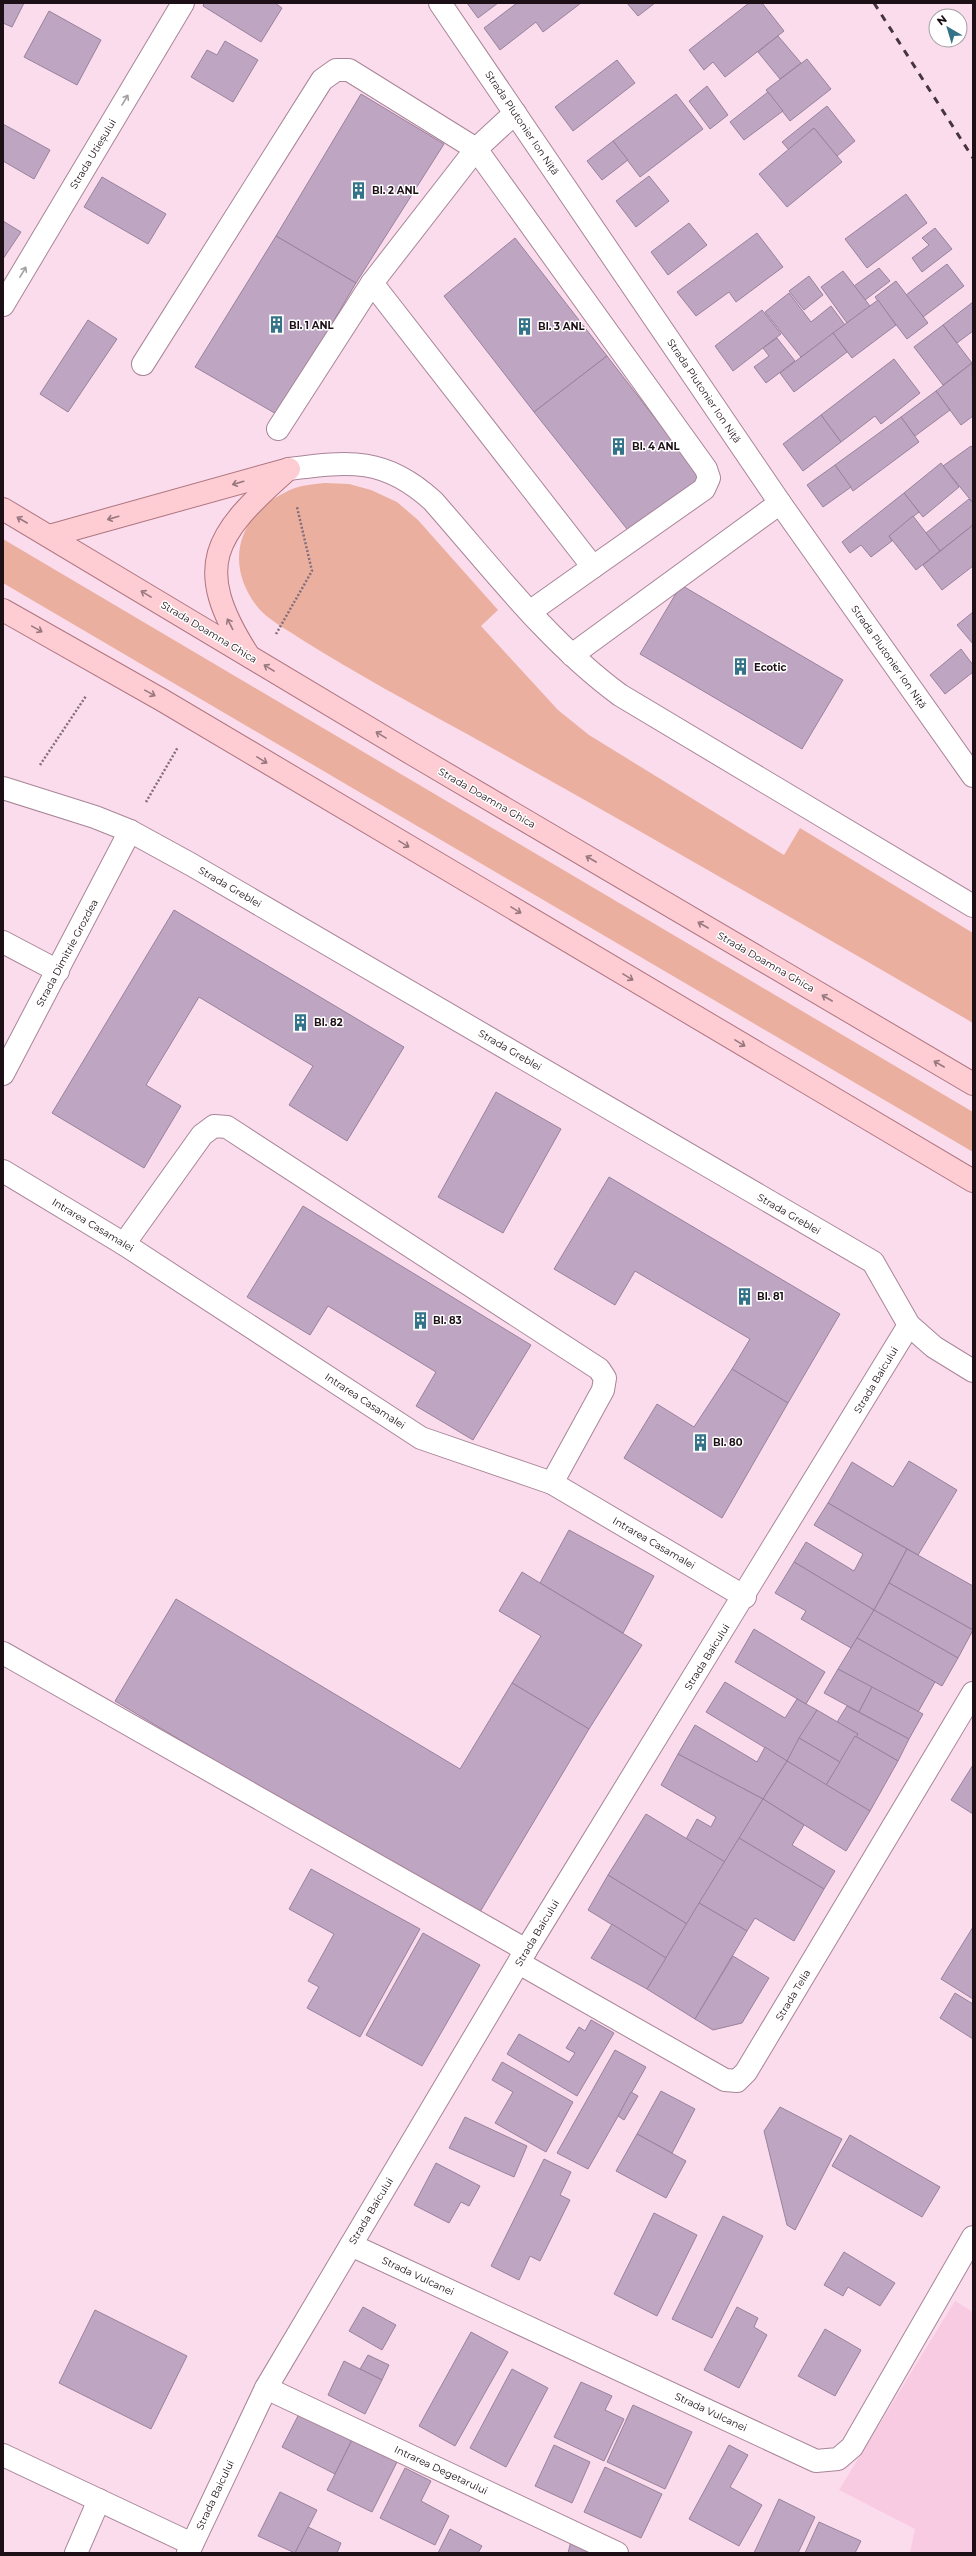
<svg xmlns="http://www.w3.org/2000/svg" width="976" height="2556" font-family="Montserrat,sans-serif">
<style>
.built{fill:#f8cbe2}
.green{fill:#ebafa0}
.building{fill:#bea5c2;stroke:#99829d}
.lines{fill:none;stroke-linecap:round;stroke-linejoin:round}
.minor-casing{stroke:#a88598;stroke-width:24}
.major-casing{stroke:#ae757f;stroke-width:24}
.path{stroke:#836e79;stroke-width:2.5;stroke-dasharray:2 2;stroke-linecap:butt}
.minor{stroke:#fff;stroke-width:22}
.major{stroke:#fecdd4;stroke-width:22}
.rail{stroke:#45353d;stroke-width:3;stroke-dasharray:7 7;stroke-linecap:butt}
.oneway{stroke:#a49fa2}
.oneway2{stroke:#98787e}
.labels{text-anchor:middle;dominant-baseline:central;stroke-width:3;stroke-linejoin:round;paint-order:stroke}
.street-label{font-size:10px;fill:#1c1016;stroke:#fff}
.poi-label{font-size:10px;font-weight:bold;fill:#1c1016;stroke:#fff;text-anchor:start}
</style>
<rect width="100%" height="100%" fill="#fbdcec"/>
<polygon class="built" points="955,2301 973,2312 973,2553 910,2553 915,2529 839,2490"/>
<g class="green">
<path d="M325,483L349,484L371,490L397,502L418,520L498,610L481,626L558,710L589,735L784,855L800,828L973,933V1023C805,925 637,829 467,734C412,704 357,674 304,641C288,630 267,620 256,605C221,558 243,508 295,488C304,485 315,484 325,483Z"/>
<polygon points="3,539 973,1112 973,1152 3,583"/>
</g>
<g class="building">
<polygon points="3,3 24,3 12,27 3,23"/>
<polygon points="204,3 275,3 282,8 261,42 203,6"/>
<polygon points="467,3 498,3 478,18"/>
<polygon points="517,3 581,3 543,32 536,22 500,50 484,28"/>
<polygon points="627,3 655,3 638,16"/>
<polygon points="749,3 762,3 784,31 725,77 713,62 704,70 689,50"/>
<polygon points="49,11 101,40 77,85 24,57"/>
<polygon points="778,36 801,63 780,79 758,52"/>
<polygon points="225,41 258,60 233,102 191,77 207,50 217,55"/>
<polygon points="807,59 831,89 790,121 766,90"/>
<polygon points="617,60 635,83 573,131 555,107"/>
<polygon points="707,86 728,115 710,129 689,101"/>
<polygon points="768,92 783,111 744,140 730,122"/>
<polygon points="361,94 444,144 356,283 276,236"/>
<polygon points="676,94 703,129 640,177 613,141"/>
<polygon points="827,106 855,141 837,156 814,128 789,150 782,142"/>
<polygon points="3,124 50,150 34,179 3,161"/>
<polygon points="814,128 842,162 787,207 759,174"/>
<polygon points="613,141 628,160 602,180 587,161"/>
<polygon points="649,176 669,201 636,227 616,201"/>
<polygon points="102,177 166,214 148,244 84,207"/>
<polygon points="906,194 927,223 867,268 845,239"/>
<polygon points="3,221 21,232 3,259"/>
<polygon points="689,223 707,245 668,275 651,252"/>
<polygon points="935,228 952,249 922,272 912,258 929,245 922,238"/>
<polygon points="757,233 783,267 736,302 729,292 696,316 677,292"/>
<polygon points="276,236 356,283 278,415 195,367"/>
<polygon points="515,238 607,356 534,412 444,296"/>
<polygon points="947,264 964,286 923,317 906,295"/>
<polygon points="879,268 890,281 865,300 854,286"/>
<polygon points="843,271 870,306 847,323 821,287"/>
<polygon points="809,276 823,295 804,310 789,291"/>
<polygon points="896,281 928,323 907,339 875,297"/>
<polygon points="789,293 811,322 831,306 845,325 801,357 765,312"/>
<polygon points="878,300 896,325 852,358 833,333"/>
<polygon points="973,302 973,331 957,343 943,325"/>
<polygon points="762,310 781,334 733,371 715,346"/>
<polygon points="88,320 117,339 68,412 40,394"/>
<polygon points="943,325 972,363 943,385 914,347"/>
<polygon points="833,333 847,352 794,392 780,373"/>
<polygon points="777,338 795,361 766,383 754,367 769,356 763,348"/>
<polygon points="607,356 702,479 631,534 534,412"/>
<polygon points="894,359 920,393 881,424 875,416 841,442 821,415"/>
<polygon points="972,363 973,416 961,425 936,391"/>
<polygon points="936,391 950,410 915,436 901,417"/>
<polygon points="821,415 841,442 803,471 783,444"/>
<polygon points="901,417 919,442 853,491 835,465"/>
<polygon points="971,446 973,448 973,503 943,466"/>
<polygon points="941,463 959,487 923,517 904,493"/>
<polygon points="835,465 851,487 823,507 807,485"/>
<polygon points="904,493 919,512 889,536 892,541 871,557 861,545 850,553 842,542"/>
<polygon points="969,499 973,503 973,525 940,551 926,533"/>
<polygon points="913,516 940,551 916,570 889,536"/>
<polygon points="973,525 973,566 942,590 923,565"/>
<polygon points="681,585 843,680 802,749 640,654"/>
<polygon points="973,612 973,644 957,625"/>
<polygon points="961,649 973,665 973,672 945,694 930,675"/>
<polygon points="174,910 404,1047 347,1141 289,1105 313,1066 199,997 146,1085 181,1106 144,1168 52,1113"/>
<polygon points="496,1092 561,1129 503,1233 438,1197"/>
<polygon points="609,1177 840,1314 788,1403 732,1369 750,1339 635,1271 615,1305 554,1269"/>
<polygon points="303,1206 531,1345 473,1440 416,1406 436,1372 328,1306 310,1335 247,1297"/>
<polygon points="732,1369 788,1403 722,1518 624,1458 657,1404 694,1427"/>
<polygon points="909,1461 957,1490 918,1555 828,1503 852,1462 893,1487"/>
<polygon points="828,1503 907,1549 874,1610 794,1562 806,1542 854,1571 863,1554 814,1525"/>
<polygon points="569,1530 654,1576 623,1633 540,1583"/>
<polygon points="907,1549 973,1586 973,1630 889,1583"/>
<polygon points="794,1562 874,1610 851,1648 801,1619 806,1611 775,1593"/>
<polygon points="522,1572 642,1645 589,1729 512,1683 541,1636 499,1611"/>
<polygon points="889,1583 973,1630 958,1658 874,1610"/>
<polygon points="176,1599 460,1769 512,1683 589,1729 477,1917 115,1701"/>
<polygon points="874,1610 958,1658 942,1686 857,1638"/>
<polygon points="754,1629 825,1672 806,1704 735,1662"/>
<polygon points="857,1638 935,1682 918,1712 838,1669"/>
<polygon points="838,1669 872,1687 859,1712 824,1693"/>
<polygon points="725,1682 785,1718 797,1699 817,1710 787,1761 706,1712"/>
<polygon points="872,1687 923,1714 909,1739 859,1712"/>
<polygon points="847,1706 909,1739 898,1761 855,1736 858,1734 837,1722"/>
<polygon points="817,1710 858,1734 840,1762 799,1738"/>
<polygon points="695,1725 757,1762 765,1747 787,1761 763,1799 678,1754"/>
<polygon points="855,1736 898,1761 870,1811 826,1785"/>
<polygon points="799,1738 840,1762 826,1785 787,1761"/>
<polygon points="678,1754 763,1799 725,1862 686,1839 697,1819 711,1827 716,1817 661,1785"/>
<polygon points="787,1761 870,1811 846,1851 763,1799"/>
<polygon points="973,1765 973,1814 951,1800"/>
<polygon points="763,1799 804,1825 792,1845 835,1871 824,1889 739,1838"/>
<polygon points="646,1814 725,1862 687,1924 608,1875"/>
<polygon points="739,1838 824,1889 794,1941 755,1918 747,1931 699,1903"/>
<polygon points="311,1869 420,1929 360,2037 307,2008 319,1987 308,1981 334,1934 289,1909"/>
<polygon points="608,1875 687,1924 666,1958 588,1910"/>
<polygon points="699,1903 747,1931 695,2019 647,1989"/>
<polygon points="612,1924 666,1958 647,1989 591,1958"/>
<polygon points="973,1927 973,1999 941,1979"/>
<polygon points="423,1933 480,1965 422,2066 366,2035"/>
<polygon points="733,1956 769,1978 742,2023 713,2030 695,2019"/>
<polygon points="955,1993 973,2004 973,2039 940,2018"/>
<polygon points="591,2020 614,2033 577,2096 507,2054 519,2034 569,2062 575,2053 566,2048 579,2027 585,2031"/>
<polygon points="615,2050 646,2067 588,2169 557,2153"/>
<polygon points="502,2062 573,2102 546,2152 495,2123 513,2092 492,2080"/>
<polygon points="661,2091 695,2109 672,2153 637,2134"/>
<polygon points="631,2092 638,2096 624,2120 618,2116"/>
<polygon points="780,2107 842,2139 795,2230 787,2225 764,2131"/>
<polygon points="465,2117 527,2146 514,2177 449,2148"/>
<polygon points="637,2134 686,2161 666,2198 616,2171"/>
<polygon points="850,2135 940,2187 922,2217 832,2166"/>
<polygon points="544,2159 571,2172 560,2195 570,2200 540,2261 530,2256 519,2280 491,2266"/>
<polygon points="436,2163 480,2186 469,2206 461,2202 449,2223 414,2205"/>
<polygon points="654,2213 697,2235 657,2316 614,2294"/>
<polygon points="723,2216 763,2236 712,2338 672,2319"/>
<polygon points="844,2252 895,2283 880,2306 848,2287 843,2296 824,2285"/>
<polygon points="363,2307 396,2325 382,2350 349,2331"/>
<polygon points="737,2307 758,2318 754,2327 767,2335 739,2388 704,2370"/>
<polygon points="95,2310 187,2356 151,2429 59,2383"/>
<polygon points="825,2329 861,2350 835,2396 798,2376"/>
<polygon points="471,2332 508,2352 455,2446 419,2426"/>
<polygon points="368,2355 389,2365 382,2380 360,2369"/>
<polygon points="344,2361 382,2380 365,2414 328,2395"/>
<polygon points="512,2369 548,2388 506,2467 470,2448"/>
<polygon points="581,2382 612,2396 605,2410 624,2419 604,2461 554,2437"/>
<polygon points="633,2405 692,2432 665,2489 607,2462"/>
<polygon points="300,2412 353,2438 335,2474 282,2447"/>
<polygon points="353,2438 398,2460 372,2512 327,2490"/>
<polygon points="554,2445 590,2462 572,2503 535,2486"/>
<polygon points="729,2445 748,2455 730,2487 762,2505 739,2546 689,2519"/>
<polygon points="605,2467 662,2494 641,2538 584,2512"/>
<polygon points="405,2468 431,2481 421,2501 449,2516 435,2545 380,2518"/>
<polygon points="280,2492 317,2510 295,2553 258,2536"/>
<polygon points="779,2499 815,2517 798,2553 754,2553"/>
<polygon points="819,2522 861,2541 855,2553 805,2553"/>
<polygon points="308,2527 341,2543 337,2553 295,2553"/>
<polygon points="450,2529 482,2546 478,2553 438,2553"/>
<polygon points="571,2541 594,2553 568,2553"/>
</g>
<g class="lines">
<defs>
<g id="minor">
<polyline points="440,3 780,503 973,776"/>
<polyline points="3,305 183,3"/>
<polyline points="143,364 322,80 336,70 349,70 476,149 706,469 709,478 704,489 593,567 372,283"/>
<polyline points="278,429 372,283 476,149 515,113"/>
<path d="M289,469C350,461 385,457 433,501C492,568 548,642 620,695L973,906"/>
<polyline points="531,611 593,567"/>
<polyline points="572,655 780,503"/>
<polyline points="3,788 95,817 130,831 192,865 873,1262 909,1325 934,1347 973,1371"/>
<polyline points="3,942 58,971"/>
<polyline points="3,1074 130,831"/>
<polyline points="3,1171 124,1244 421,1438 552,1483 745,1597"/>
<polyline points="124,1244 202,1135 214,1126 227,1127 599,1369 605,1378 603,1390 552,1483"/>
<polyline points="3,1653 526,1950"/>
<polyline points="519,1963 725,2080 737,2081 746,2072 973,1693"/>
<polyline points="351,2245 816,2461 838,2459 852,2447 973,2237"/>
<polyline points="266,2388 617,2553"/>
<polyline points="3,2455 192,2544"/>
<polyline points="76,2553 99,2500"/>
<polyline points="188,2553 266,2388 526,1950 909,1325"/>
</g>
<g id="major">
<polyline points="3,509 414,755 973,1084"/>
<polyline points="49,536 289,469"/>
<polyline points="3,610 162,700 973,1181"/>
<path d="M247,653C192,566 214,535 285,472"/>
</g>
</defs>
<use href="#minor" class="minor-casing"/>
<use href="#major" class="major-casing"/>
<g class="path">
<polyline points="276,634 312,571 297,507"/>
<polyline points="40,765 86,696"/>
<polyline points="146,802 178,747"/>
</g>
<use href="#minor" class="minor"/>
<use href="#major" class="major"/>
<polyline class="rail" points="874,3 973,158"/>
</g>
<defs><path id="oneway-shaft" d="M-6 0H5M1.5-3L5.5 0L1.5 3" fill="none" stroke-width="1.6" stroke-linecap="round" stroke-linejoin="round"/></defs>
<g class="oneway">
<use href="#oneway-shaft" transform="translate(125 100) rotate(-59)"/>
<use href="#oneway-shaft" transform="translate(23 272) rotate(-59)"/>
</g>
<g class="oneway2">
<use href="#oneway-shaft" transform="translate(238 483) rotate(164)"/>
<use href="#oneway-shaft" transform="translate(113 518) rotate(164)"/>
<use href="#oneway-shaft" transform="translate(22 520) rotate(-150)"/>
<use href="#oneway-shaft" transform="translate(146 594) rotate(-149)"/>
<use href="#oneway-shaft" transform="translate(230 624) rotate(-117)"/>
<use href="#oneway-shaft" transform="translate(37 629) rotate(29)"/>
<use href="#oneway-shaft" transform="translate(269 668) rotate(-149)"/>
<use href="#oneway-shaft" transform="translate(150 693) rotate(29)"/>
<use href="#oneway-shaft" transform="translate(381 735) rotate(-149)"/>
<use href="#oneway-shaft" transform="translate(262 760) rotate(31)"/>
<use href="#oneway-shaft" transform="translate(404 844) rotate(31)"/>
<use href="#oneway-shaft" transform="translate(591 859) rotate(-150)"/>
<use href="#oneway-shaft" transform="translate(516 910) rotate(31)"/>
<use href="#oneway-shaft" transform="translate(703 925) rotate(-150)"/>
<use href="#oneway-shaft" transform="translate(628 977) rotate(31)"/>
<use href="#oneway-shaft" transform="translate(827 998) rotate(-150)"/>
<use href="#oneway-shaft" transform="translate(740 1043) rotate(31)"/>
<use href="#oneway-shaft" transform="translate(939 1064) rotate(-150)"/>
</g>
<defs>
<symbol id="building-bare" viewBox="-9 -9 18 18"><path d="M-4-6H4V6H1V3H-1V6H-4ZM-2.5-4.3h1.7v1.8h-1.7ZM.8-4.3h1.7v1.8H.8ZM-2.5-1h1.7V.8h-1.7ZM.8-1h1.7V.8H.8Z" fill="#337287" stroke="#fff" stroke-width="2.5" paint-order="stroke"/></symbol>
</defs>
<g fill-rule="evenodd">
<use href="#building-bare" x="346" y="178" width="25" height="25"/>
<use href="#building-bare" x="264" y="312" width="25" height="25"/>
<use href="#building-bare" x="512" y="314" width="25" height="25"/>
<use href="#building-bare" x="606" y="434" width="25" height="25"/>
<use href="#building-bare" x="728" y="654" width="25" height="25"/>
<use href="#building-bare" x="288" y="1010" width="25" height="25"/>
<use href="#building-bare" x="732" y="1284" width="25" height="25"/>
<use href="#building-bare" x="408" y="1308" width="25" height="25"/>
<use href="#building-bare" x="688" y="1430" width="25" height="25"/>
</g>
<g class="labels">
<g class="street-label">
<text transform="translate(522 123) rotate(56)">Strada Plutonier Ion Niță</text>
<text transform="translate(93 154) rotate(-59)">Strada Utieșului</text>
<text transform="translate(704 391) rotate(56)">Strada Plutonier Ion Niță</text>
<text transform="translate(209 632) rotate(31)">Strada Doamna Ghica</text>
<text transform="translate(889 657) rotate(55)">Strada Plutonier Ion Niță</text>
<text transform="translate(487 798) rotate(30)">Strada Doamna Ghica</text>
<text transform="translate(230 887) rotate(30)">Strada Greblei</text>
<text transform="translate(67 953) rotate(-62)">Strada Dimitrie Grozdea</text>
<text transform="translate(766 962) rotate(30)">Strada Doamna Ghica</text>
<text transform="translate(510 1050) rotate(30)">Strada Greblei</text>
<text transform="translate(789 1214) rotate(30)">Strada Greblei</text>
<text transform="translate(93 1225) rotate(31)">Intrarea Casamalei</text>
<text transform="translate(876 1380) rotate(-59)">Strada Baicului</text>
<text transform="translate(365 1401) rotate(33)">Intrarea Casamalei</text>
<text transform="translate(654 1543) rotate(30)">Intrarea Casamalei</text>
<text transform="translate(707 1657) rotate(-58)">Strada Baicului</text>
<text transform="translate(537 1933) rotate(-59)">Strada Baicului</text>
<text transform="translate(793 1995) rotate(-59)">Strada Telia</text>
<text transform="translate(371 2211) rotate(-59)">Strada Baicului</text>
<text transform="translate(418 2276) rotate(25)">Strada Vulcanei</text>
<text transform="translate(711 2412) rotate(25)">Strada Vulcanei</text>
<text transform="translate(441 2470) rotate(25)">Intrarea Degetarului</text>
<text transform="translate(215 2495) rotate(-65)">Strada Baicului</text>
</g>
<g class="poi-label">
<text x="372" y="190">Bl. 2 ANL</text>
<text x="289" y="325">Bl. 1 ANL</text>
<text x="538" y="326">Bl. 3 ANL</text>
<text x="632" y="446">Bl. 4 ANL</text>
<text x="754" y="667">Ecotic</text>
<text x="314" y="1022">Bl. 82</text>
<text x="757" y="1296">Bl. 81</text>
<text x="433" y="1320">Bl. 83</text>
<text x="713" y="1442">Bl. 80</text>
</g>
</g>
<rect width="976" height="2556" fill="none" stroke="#1c1016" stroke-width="8"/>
<g transform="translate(948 28) rotate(322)"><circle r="19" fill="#ffffff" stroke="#a49fa2"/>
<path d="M0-3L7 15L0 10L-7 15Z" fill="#337287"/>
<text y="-6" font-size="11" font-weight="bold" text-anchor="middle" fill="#1c1016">N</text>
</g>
</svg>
